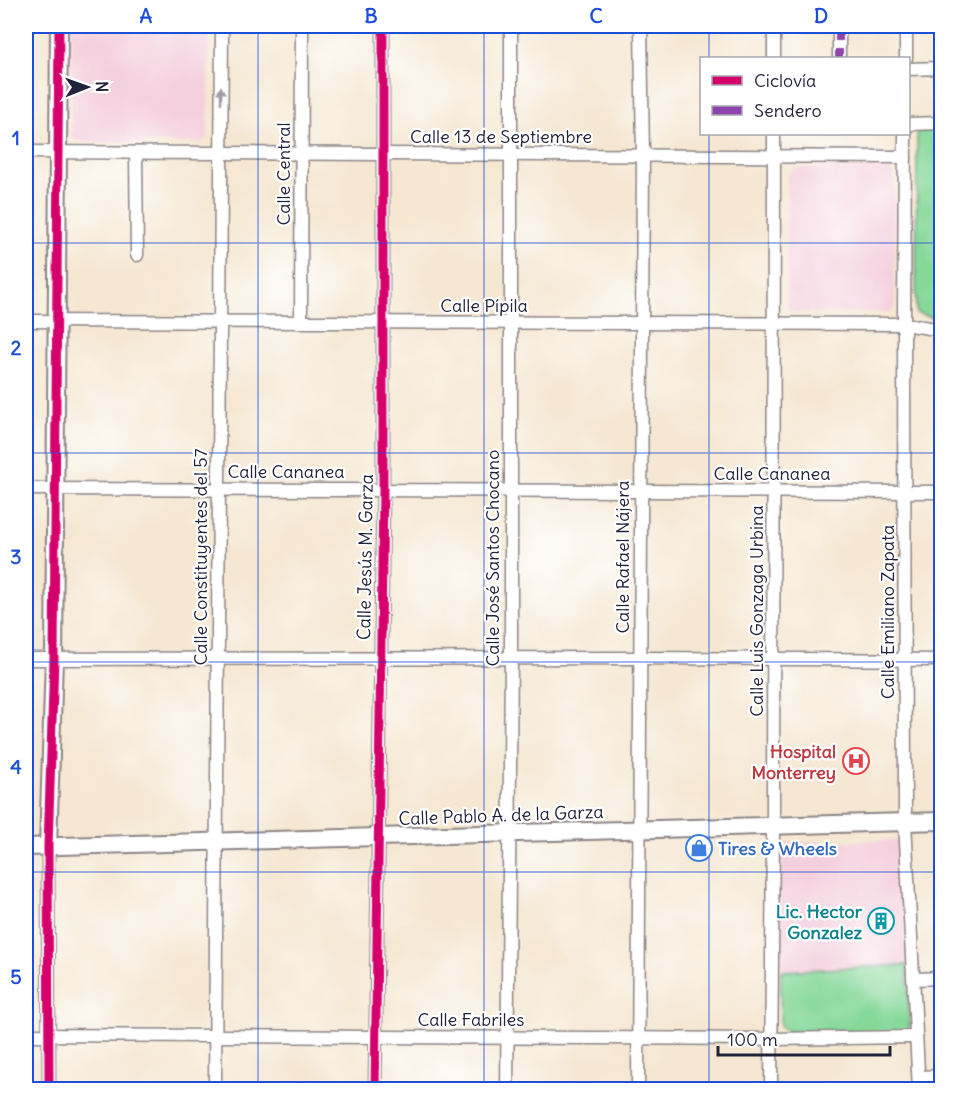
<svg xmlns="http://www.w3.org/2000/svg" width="967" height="1115" font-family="Delius,sans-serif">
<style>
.built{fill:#f4cfdd}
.green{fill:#86d899;stroke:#547d6a;stroke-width:1.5}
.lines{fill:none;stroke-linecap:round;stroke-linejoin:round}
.street-casing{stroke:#8c8486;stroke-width:15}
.secondary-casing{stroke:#8c8486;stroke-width:20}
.street{stroke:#fff;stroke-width:12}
.secondary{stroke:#fff;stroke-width:16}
.quiet{stroke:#8e44ad;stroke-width:8;stroke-dasharray:15 8;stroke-linecap:butt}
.cycleway-casing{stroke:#fff;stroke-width:13}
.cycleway{stroke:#d6006c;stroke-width:9}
.oneway{fill:#9c9ca7}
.grid{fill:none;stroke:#1d4ed8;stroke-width:1.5;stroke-opacity:0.55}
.labels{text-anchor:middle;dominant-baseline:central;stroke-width:4.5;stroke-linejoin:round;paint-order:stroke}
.street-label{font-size:18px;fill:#22223b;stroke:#fff}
.health-label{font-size:18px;font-weight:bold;fill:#be3a42;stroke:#fff;text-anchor:end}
.shop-label{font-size:18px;font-weight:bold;fill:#366cbe;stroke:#fff;text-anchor:start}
.culture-label{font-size:18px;font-weight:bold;fill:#0d838f;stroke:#fff;text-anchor:end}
.neatline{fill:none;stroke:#1d4ed8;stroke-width:2}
.grid-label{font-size:20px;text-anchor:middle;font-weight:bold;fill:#1d4ed8}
</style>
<rect width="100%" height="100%" fill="#fff"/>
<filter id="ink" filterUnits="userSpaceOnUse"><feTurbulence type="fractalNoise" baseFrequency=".0167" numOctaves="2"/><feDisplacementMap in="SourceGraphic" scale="12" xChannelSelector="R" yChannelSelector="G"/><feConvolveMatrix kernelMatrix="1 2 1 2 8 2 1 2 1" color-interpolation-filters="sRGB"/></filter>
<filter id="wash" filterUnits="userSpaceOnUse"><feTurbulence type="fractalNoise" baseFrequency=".008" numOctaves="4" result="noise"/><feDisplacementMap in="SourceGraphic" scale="24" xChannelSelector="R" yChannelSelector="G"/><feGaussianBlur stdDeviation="1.35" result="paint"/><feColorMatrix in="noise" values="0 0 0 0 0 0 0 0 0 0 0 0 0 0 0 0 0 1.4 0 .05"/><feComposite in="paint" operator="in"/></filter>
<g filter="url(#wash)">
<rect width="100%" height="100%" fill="#f5e7d1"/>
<g class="built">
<polygon points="71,26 209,26 208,139 201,143 76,142 71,137"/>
<polygon points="793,168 889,168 894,174 895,307 889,312 793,312 787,307 787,176"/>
<polygon points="899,840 907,965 781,971 779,843"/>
</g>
<g class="green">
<polygon points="941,130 942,130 941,320 916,313 917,131"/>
<polygon points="907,965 910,1027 904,1034 785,1031 780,1026 781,971"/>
</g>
</g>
<g filter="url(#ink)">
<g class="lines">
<defs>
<g id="street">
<polyline points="774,26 774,58"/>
<polyline points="839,26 839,58"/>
<polyline points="906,26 906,58"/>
<polyline points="908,69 942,68"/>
<polyline points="908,124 942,123"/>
<polyline points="905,134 904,324 905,822 919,1090"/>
<polyline points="26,152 905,157"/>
<polyline points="136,153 137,255"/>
<polyline points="26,321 904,324 942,330"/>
<polyline points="301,322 302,26"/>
<polyline points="26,489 942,492"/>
<polyline points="26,659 640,658 942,660"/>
<polyline points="48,847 49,1090"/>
<polyline points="914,979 942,978"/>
<polyline points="26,1035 770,1039 916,1037"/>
<polyline points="919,1077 942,1076"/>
<polyline points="215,1090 222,26"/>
<polyline points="375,1090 383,490 383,26"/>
<polyline points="507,1090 511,658 511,26"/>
<polyline points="638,1090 643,155 641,26"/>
<polyline points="771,1090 773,826 774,134"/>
</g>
<g id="secondary">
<polyline points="26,847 942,821"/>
<polyline points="48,847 54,659 59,26"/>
</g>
</defs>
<use href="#street" class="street-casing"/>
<use href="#secondary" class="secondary-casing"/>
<use href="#street" class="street"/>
<use href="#secondary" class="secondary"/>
<polyline class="quiet" points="839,26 839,58"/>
<defs>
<g id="cycleway">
<polyline points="49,1090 48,847 54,659 59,26"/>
<polyline points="375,1090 383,490 383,26"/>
</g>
</defs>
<use href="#cycleway" class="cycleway-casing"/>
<use href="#cycleway" class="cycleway"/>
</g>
<defs><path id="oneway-solid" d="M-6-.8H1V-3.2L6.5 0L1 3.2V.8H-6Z" transform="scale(1.5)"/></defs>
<use class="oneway" href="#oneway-solid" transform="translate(221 95) rotate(-90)"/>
</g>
<path class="grid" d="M258,26V1090M484,26V1090M709,26V58M709,134V1090M26,243H942M26,453H942M26,662H942M26,872H942"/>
<defs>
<symbol id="hospital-ring" viewBox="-11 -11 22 22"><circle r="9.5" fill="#fff" stroke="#e0444e" stroke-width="1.5"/><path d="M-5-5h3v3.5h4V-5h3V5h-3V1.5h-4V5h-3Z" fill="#e0444e"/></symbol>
<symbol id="shop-ring" viewBox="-11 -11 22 22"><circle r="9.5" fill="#fff" stroke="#3f7fe0" stroke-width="1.5"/><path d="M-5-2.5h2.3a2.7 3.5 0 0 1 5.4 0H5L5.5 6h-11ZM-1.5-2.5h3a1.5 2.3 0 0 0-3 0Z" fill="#3f7fe0"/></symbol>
<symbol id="building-ring" viewBox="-11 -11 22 22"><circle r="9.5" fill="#fff" stroke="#0f9aa8" stroke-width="1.5"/><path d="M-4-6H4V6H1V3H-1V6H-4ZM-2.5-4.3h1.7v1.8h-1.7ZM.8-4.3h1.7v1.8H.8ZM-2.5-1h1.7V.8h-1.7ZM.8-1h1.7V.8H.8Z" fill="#0f9aa8"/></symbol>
</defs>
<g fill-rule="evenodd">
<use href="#hospital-ring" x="841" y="746" width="30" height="30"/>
<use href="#shop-ring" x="684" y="833" width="30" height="30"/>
<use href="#building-ring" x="866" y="906" width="30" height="30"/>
</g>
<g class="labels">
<g class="street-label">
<text x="501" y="136">Calle 13 de Septiembre</text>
<text transform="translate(283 174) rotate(-90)">Calle Central</text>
<text x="484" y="305">Calle Pípila</text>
<text x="286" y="471">Calle Cananea</text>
<text x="772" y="473">Calle Cananea</text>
<text transform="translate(200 557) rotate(-90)">Calle Constituyentes del 57</text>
<text transform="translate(365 557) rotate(-89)">Calle Jesús M. Garza</text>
<text transform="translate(622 557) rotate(-90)">Calle Rafael Nájera</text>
<text transform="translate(492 558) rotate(-90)">Calle José Santos Chocano</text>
<text transform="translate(756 611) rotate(-90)">Calle Luis Gonzaga Urbina</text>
<text transform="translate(887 612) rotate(-90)">Calle Emiliano Zapata</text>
<text transform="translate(501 815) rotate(-2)">Calle Pablo A. de la Garza</text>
<text x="471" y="1019">Calle Fabriles</text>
</g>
<g class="health-label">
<text x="836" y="751">Hospital<tspan x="836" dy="21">Monterrey</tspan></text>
</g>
<g class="shop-label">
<text x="718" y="848">Tires &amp; Wheels</text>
</g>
<g class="culture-label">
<text x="862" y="911">Lic. Hector<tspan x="862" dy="21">Gonzalez</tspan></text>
</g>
</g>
<rect width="967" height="1115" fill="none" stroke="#fff" stroke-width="66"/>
<rect x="700" y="57" width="210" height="78" fill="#ffffff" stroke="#a7a7b1" stroke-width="1.5"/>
<rect x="712" y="76" width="30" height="9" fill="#d6006c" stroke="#a7a7b1" stroke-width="1.5"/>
<text x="754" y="87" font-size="18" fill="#22223b">Ciclovía</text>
<rect x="712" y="106" width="30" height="9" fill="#8e44ad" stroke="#a7a7b1" stroke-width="1.5"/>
<text x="754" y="117" font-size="18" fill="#22223b">Sendero</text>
<g transform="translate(87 87) rotate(89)" stroke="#ffffff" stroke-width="4.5" paint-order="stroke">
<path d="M0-4.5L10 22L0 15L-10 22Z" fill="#22223b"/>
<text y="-9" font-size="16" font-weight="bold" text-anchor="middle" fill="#22223b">N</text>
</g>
<path d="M718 1046v9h172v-9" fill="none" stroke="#22223b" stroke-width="3"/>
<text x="727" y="1046" font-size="18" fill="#22223b" stroke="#ffffff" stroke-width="4.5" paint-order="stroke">100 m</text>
<rect x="33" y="33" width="901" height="1049" class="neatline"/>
<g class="grid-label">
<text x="146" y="23">A</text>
<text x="371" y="23">B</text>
<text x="596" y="23">C</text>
<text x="821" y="23">D</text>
<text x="16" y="145">1</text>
<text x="16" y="355">2</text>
<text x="16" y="564">3</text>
<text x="16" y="774">4</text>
<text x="16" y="984">5</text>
</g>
</svg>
